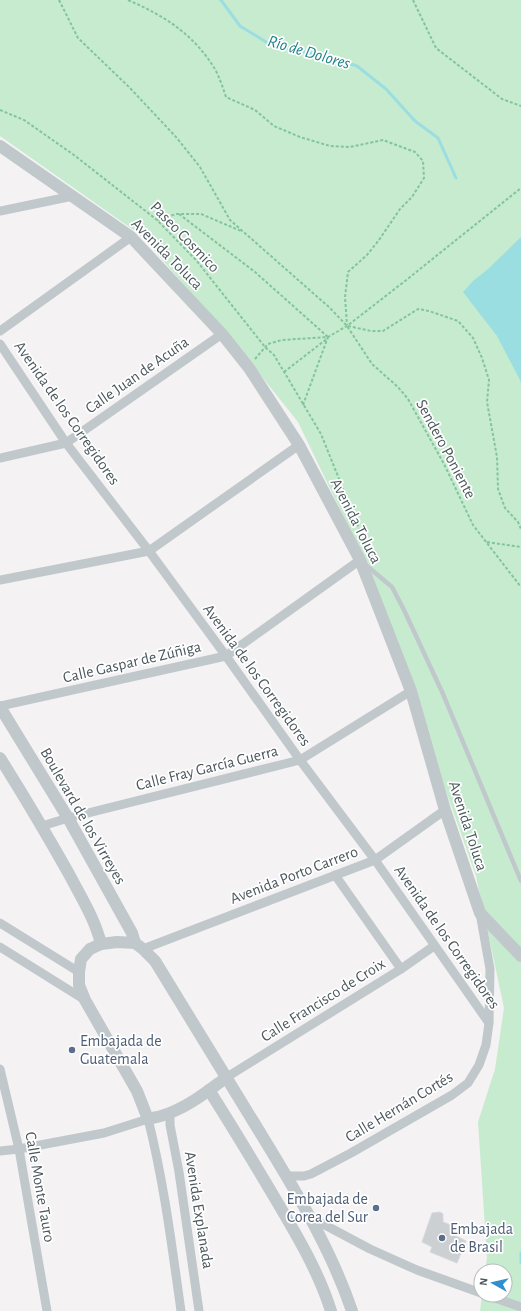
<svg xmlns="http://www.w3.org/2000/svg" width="521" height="1311" font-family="'Alegreya Sans',sans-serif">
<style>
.green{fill:#c7ebcf}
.water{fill:#9adee2}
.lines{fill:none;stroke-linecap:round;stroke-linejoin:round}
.stream{stroke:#9adee2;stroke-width:3}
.building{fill:#cdd0d3;stroke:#d7d9dc}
.path{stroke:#83c59a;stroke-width:2;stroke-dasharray:3 2;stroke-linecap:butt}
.service{stroke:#c0c8cc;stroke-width:4.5}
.minor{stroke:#c0c8cc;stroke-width:9}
.tertiary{stroke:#c0c8cc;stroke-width:12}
.service-dot{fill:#5c6f8a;stroke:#fff;stroke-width:1.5}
.labels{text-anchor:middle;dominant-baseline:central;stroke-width:3.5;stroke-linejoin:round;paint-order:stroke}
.street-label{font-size:16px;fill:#4c585d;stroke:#fff}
.service-label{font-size:16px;fill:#4e5e75;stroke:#fff;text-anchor:start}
.water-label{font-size:17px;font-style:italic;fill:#1d8288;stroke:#fff}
</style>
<rect width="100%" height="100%" fill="#f4f2f2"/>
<polygon class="green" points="0,0 521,0 521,1311 480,1311 482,1295 505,1295 505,1271 485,1271 487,1258 478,1122 495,1069 504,1008 476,876 363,557 298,422 251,363 142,236 0,136"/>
<polygon class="water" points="521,237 521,382 497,336 463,292 474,280 487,270"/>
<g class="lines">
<g class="stream">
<polyline points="221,0 240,26 271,45 329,57 357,66 386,89 415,121 438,138 456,178"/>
<polyline points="521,1253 521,1263"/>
</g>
</g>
<polygon class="building" points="440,1212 443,1214 443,1222 456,1227 456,1230 454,1235 466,1241 457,1263 430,1252 432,1247 422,1242 432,1213"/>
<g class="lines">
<g class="path">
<polyline points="59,0 78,38 129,87 176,137 200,167 230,220 330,308 347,326 372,364 398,387 408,399 444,464 473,525 521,587"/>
<path d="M128,0C165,16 195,35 216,71C220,79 223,88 226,97L255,110L274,126L300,137L330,146L350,147L383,140L415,152L423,161L424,178L412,197L400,209L379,240L367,255L348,272L345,297L347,325"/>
<polyline points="413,0 436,48 502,99 521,106"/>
<polyline points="0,110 24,120 74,155 157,220 196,260 265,347 274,355 321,434 366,546"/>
<polyline points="179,214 255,272 328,337"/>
<polyline points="157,220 176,214 201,214 241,231"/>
<polyline points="348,326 371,331 383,331 418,309 429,311 458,321 473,338 482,358 489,380 487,402 497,457 498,489 505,508 518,522 521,529"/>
<polyline points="255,359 268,344 282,340 328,337 347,326 405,281 521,188"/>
<polyline points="284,372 328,338"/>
<polyline points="303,405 328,337"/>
<polyline points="487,542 521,547"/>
</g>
<polyline class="service" points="367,566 392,587 404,610 443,694 521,881"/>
<g class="minor">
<polyline points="0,211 73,196"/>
<polyline points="0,331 131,237"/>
<polyline points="0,344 66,443 149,551 226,656 300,760 375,860 489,1023"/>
<polyline points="0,458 66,443 222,334"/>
<polyline points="0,580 149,551 299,445"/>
<polyline points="0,706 226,656 360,560"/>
<polyline points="42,826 68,818 300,760 411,691"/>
<polyline points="335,875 401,969"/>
<polyline points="0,923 79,972"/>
<polyline points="0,947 85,1000"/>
<polyline points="143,949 375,860 445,810"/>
<polyline points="0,1069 19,1149 47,1311"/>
<polyline points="227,1077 401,969 434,946"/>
<polyline points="170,1113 170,1125 179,1172 199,1311"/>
<path d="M0,1151L19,1149L104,1133L148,1119C164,1182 172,1247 181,1311"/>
<polyline points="287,1176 304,1176 311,1174 351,1153 452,1095 468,1083 479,1065 486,1045 489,1023 490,969 480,913"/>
<polyline points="308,1216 370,1249 417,1270 481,1293"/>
<polyline points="486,1295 521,1307"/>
</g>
<g class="tertiary">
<polyline points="0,146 131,237 222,334 249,368 299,445 360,560 411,691 445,810 480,913 521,956"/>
<polyline points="0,707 68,818 132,933 135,943"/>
<path d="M0,758C24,796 47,835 69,874C81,897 95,919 101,944"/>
<path d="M227,1077C209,1090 192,1104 172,1112C164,1116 156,1117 148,1119L137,1091L85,1000L79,985V972L81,959L90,949L101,944L117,942L135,943L143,949L155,961C188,1014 220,1068 253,1121C290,1182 329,1243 352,1311"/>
<path d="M209,1090C233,1128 256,1166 279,1205C299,1239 319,1273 331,1311"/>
</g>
</g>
<g class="service-dot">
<circle cx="72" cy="1050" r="4"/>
<circle cx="376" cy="1208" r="4"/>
<circle cx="442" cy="1238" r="4"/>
</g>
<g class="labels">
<g class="street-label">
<text transform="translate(185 237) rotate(46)">Paseo Cosmico</text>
<text transform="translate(167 254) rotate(45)">Avenida Toluca</text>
<text transform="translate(137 375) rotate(-35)">Calle Juan de Acuña</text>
<text transform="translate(67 413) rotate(55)">Avenida de los Corregidores</text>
<text transform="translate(446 449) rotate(62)">Sendero Poniente</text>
<text transform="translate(356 521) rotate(63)">Avenida Toluca</text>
<text transform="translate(132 662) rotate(-13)">Calle Gaspar de Zúñiga</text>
<text transform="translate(257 675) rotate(54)">Avenida de los Corregidores</text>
<text transform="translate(207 768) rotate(-14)">Calle Fray García Guerra</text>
<text transform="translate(83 816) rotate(60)">Boulevard de los Virreyes</text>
<text transform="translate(468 826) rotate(72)">Avenida Toluca</text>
<text transform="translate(294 875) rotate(-21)">Avenida Porto Carrero</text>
<text transform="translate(447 937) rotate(55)">Avenida de los Corregidores</text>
<text transform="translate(323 1000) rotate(-32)">Calle Francisco de Croix</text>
<text transform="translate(399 1107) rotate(-31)">Calle Hernán Cortés</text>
<text transform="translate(40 1187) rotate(80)">Calle Monte Tauro</text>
<text transform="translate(199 1210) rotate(81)">Avenida Explanada</text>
</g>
<g class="service-label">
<text x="80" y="1041">Embajada de<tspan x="80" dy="18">Guatemala</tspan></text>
<text x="368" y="1199" text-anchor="end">Embajada de<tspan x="368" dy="18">Corea del Sur</tspan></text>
<text x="450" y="1229">Embajada<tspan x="450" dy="18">de Brasil</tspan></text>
</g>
<g class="water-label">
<text transform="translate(309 52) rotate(16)">Río de Dolores</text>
</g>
</g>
<g transform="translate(493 1283) rotate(278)"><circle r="19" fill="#ffffff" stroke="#b7bcbe"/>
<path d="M0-3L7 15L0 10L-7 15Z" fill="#328fce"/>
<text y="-6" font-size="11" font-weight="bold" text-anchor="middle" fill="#4c585d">N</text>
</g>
</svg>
